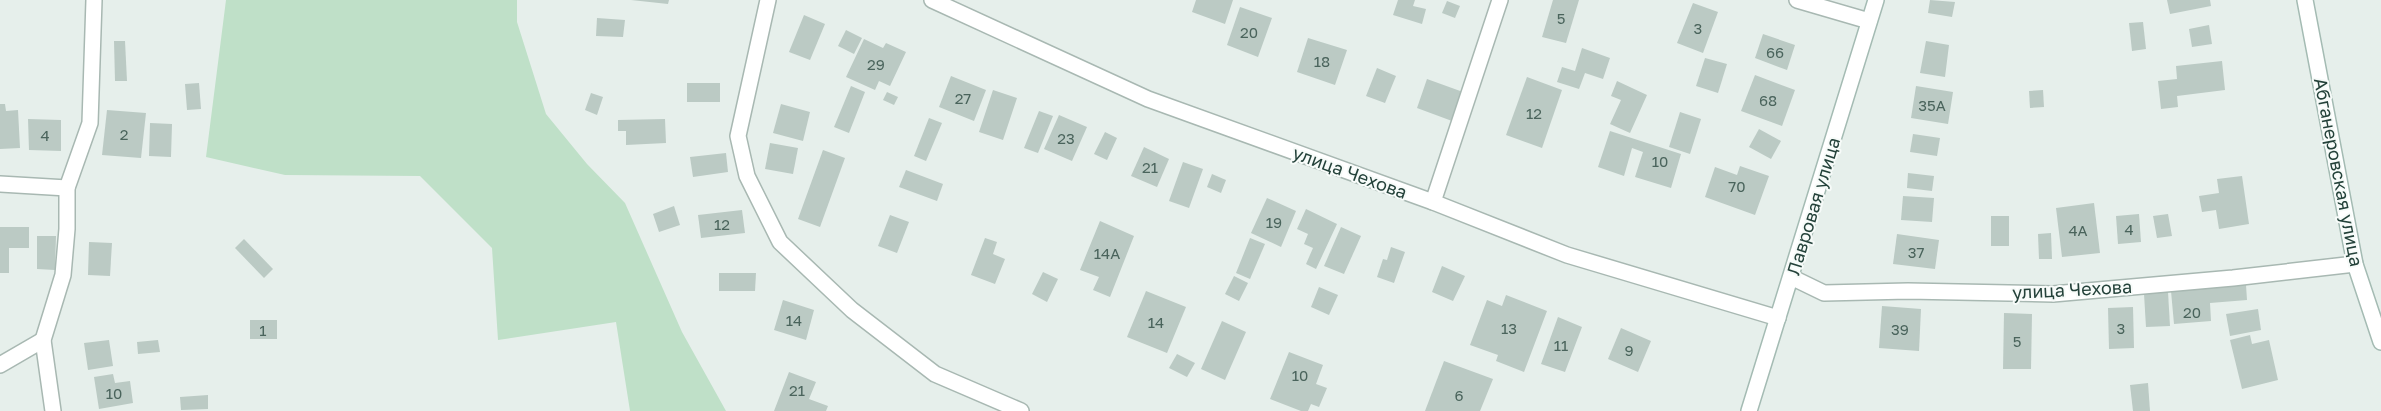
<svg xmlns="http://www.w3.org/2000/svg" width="2381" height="411" font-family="'Golos Text',sans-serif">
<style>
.green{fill:#bfe0c8}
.building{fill:#bbcac4}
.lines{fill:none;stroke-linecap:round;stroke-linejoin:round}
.street-casing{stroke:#a8b8b2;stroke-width:18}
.secondary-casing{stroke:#a4bbb3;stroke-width:18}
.street{stroke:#fff;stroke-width:15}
.secondary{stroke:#fff;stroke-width:15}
.labels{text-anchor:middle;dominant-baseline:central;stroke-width:4;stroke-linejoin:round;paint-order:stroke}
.number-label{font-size:15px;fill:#4a645c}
.street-label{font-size:18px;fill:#24423a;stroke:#f7fbf9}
</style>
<rect width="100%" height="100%" fill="#e6efeb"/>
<polygon class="green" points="226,0 517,0 517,22 546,114 587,164 625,203 682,332 726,411 630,411 616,322 498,340 492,248 420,176 285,175 206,157"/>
<g class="building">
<polygon points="631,0 669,0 668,4"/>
<polygon points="1196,0 1233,0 1225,24 1192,12"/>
<polygon points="1398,0 1415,0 1413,6 1426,9 1422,24 1393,15"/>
<polygon points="1553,0 1579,0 1566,43 1542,37"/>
<polygon points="1930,0 1955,2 1952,17 1928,13"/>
<polygon points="2167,0 2210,0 2211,6 2170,14"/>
<polygon points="1447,1 1460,6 1455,18 1442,13"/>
<polygon points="1693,3 1718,12 1703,53 1677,43"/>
<polygon points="1240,7 1272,18 1258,57 1227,45"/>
<polygon points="804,15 825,24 810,60 789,52"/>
<polygon points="597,18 625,20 623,37 596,36"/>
<polygon points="2143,22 2146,49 2132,51 2129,23"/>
<polygon points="2209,25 2212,44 2192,47 2189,29"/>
<polygon points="846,30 862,38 854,54 838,46"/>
<polygon points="1763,34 1795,45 1787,70 1755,58"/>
<polygon points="1308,38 1347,50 1335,85 1297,72"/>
<polygon points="864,39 883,48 886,43 906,52 890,86 879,81 875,90 846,77"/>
<polygon points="114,41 125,41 127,81 115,81"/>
<polygon points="1926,41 1949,45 1945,77 1920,73"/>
<polygon points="1582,48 1610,58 1603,79 1585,73 1579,89 1557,82 1562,67 1575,71"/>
<polygon points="1705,58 1727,64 1718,93 1696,86"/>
<polygon points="2222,61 2225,90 2177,96 2178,107 2161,109 2158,81 2177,79 2176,66"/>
<polygon points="1377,68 1396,76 1385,103 1366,96"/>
<polygon points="1755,75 1795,90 1782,126 1741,111"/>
<polygon points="951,76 986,90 974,121 939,107"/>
<polygon points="1527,77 1562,90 1542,148 1506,135"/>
<polygon points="1427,79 1463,92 1452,121 1417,108"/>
<polygon points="1617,81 1647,95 1630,133 1610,124 1621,100 1611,96"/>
<polygon points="199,83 201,109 187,110 185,84"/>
<rect x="687" y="83" width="33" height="19"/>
<polygon points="851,86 865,92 849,133 834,127"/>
<polygon points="1916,86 1953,92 1948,124 1911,118"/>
<polygon points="993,90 1017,98 1003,140 979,132"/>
<polygon points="2043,90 2044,107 2030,108 2029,91"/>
<polygon points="887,92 898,97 894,105 883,100"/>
<polygon points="591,93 603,97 597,115 585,110"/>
<polygon points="0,104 5,104 6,111 18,110 20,148 0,149"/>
<polygon points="781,104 810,112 803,141 773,133"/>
<polygon points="107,110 146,113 141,158 102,155"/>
<polygon points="1039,111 1053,116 1038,153 1024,148"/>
<polygon points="1680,112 1701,119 1690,154 1669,147"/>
<polygon points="1059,115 1087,127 1072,161 1044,149"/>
<polygon points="929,118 942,123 926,161 914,156"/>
<polygon points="28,119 61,120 61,151 29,150"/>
<polygon points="665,119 666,143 626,145 626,131 618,131 618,120"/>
<polygon points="150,123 172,124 171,157 149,156"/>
<polygon points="1759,129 1781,141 1771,159 1749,147"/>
<polygon points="1610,131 1681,154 1671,188 1635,177 1643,152 1632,148 1624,176 1598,167"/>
<polygon points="1105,132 1117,138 1107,160 1094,154"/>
<polygon points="1913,134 1940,138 1937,156 1910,152"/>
<polygon points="770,143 798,148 793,174 765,169"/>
<polygon points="1144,147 1169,159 1157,187 1131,176"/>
<polygon points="823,150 845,158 820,227 798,219"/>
<polygon points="726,153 728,172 693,177 690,157"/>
<polygon points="1183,162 1203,169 1189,208 1169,201"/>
<polygon points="1740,166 1769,176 1755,215 1705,197 1715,167 1737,175"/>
<polygon points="906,170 943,184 937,201 899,187"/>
<polygon points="1908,173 1934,176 1932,191 1907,188"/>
<polygon points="1212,174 1226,180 1221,193 1207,187"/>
<polygon points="2242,176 2249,224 2219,229 2216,210 2202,212 2199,196 2219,193 2217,179"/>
<polygon points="1903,196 1934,198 1932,222 1901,220"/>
<polygon points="1267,198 1296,211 1281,247 1251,233"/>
<polygon points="2094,203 2100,253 2062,257 2056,208"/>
<polygon points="674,206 680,225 659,232 653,214"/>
<polygon points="1306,209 1337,224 1316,269 1306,264 1313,248 1304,244 1308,234 1297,229"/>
<polygon points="742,210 745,233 701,238 698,215"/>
<polygon points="2139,214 2141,242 2118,244 2116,216"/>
<polygon points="2168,214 2172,236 2157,238 2153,216"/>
<polygon points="890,215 909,222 897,253 878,246"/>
<rect x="1991" y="216" width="18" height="30"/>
<polygon points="1100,221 1134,236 1110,297 1093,290 1099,277 1080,270"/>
<polygon points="0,227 29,227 29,248 9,248 9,273 0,273"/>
<polygon points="1341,227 1361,236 1344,274 1324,266"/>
<polygon points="2051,233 2052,259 2039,259 2038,234"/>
<polygon points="1897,234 1939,240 1935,269 1893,264"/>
<polygon points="37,236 56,236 55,270 37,269"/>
<polygon points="985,238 997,242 993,254 1005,259 995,284 971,275"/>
<polygon points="1250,238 1265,244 1250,279 1236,273"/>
<polygon points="244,239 273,269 264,278 235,248"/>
<polygon points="89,242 112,243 110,276 88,275"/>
<polygon points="1391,247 1405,252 1394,283 1377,277 1383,259 1387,260"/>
<polygon points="1442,266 1465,276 1453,301 1432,292"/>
<polygon points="1043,272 1058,279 1047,302 1032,294"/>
<polygon points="719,273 756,273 755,291 719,291"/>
<polygon points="1234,276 1248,283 1239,301 1225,294"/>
<polygon points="2246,285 2247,300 2210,303 2211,321 2174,324 2171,291"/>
<polygon points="1319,287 1338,295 1329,315 1311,307"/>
<polygon points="1146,291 1186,307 1167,353 1127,337"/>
<polygon points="2168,292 2170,326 2146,327 2144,294"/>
<polygon points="1506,295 1547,311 1524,372 1496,361 1498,355 1470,345 1487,300 1502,306"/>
<polygon points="783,300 814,310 806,340 774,330"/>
<polygon points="1882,306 1921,309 1919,351 1879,348"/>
<polygon points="2133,307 2134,348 2109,349 2108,308"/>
<polygon points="2258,309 2261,330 2230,336 2226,314"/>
<polygon points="2004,313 2032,314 2031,369 2003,369"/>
<polygon points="1558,317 1582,327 1565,372 1541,364"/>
<rect x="250" y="320" width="27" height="19"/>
<polygon points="1222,321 1246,332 1225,380 1201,369"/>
<polygon points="1621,328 1651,341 1638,372 1608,359"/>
<polygon points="2250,335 2252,344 2269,340 2278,380 2242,389 2230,340"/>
<polygon points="109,340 113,366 88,370 84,343"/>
<polygon points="158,340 160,352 138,354 137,342"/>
<polygon points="1289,352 1323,365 1316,384 1327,388 1319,407 1311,404 1308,411 1301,411 1270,399"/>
<polygon points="1177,354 1195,363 1187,377 1169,368"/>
<polygon points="1444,361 1493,379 1480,411 1425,411"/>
<polygon points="789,372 816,382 809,399 828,406 826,411 774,411"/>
<polygon points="113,374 115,383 130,381 133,403 99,409 94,377"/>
<polygon points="2148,383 2150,411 2133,411 2130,385"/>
<polygon points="208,395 208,409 181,410 180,397"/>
</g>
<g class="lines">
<defs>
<g id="street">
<polyline points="768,0 738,136 747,176 780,242 852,310 935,374 1021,411"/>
<polyline points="932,0 1148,99 1433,202 1567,255 1778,318"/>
<polyline points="1797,0 1869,21"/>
<polyline points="0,184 67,188"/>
<polyline points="1433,202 1500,0"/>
<polyline points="1791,277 1824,293 1908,291 2053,294 2233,278 2355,264"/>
<polyline points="0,365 43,340"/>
<polyline points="53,411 43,340 63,275 67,229 67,188 90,123 94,0"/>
</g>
<g id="secondary">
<polyline points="2305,0 2355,264 2381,342"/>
<polyline points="1749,411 1876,0"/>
</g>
</defs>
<use href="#street" class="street-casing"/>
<use href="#secondary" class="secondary-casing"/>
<use href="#street" class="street"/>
<use href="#secondary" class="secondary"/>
</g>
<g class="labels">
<g class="number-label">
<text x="1561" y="18">5</text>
<text x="1698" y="28">3</text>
<text x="1249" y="32">20</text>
<text x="1775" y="52">66</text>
<text x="1322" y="61">18</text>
<text x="876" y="64">29</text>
<text x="963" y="98">27</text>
<text x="1768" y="100">68</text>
<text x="1932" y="105">35А</text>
<text x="1534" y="113">12</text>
<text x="124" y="134">2</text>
<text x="45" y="135">4</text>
<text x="1066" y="138">23</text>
<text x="1660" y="161">10</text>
<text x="1150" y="167">21</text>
<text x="1737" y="186">70</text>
<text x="1274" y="222">19</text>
<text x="722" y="224">12</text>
<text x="2129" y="229">4</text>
<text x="2078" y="230">4А</text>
<text x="1916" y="252">37</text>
<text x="1107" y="253">14А</text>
<text x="2192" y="312">20</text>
<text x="794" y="320">14</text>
<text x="1156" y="322">14</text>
<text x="1509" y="328">13</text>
<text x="2121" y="328">3</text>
<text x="1900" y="329">39</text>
<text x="263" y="330">1</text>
<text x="2017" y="341">5</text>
<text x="1561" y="345">11</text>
<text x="1629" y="350">9</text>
<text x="1300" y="375">10</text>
<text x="797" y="390">21</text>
<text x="114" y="393">10</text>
<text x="1459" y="395">6</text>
</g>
<g class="street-label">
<text transform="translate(1350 172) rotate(20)">улица Чехова</text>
<text transform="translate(2339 172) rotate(79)">Абганеровская улица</text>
<text transform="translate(1813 206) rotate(-73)">Лавровая улица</text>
<text transform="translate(2072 289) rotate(-3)">улица Чехова</text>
</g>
</g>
</svg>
